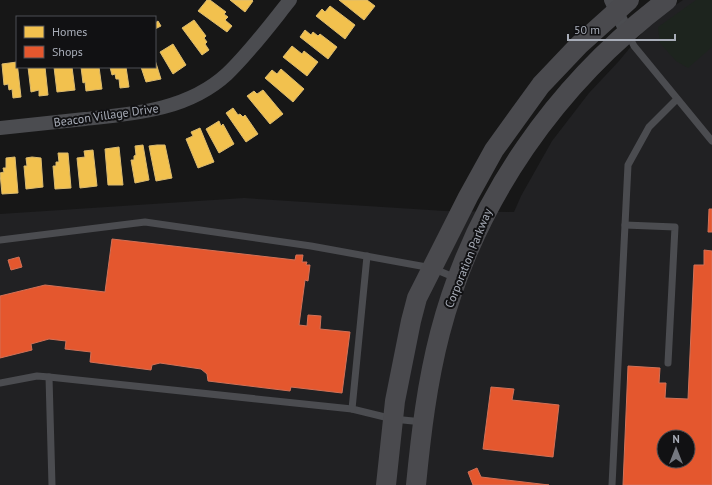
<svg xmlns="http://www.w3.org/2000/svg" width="712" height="485" font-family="'PT Sans',sans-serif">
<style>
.built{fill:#212123;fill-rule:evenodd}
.green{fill:#1d241e}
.homes{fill:#f2c14e;stroke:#dcbb6e}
.shops{fill:#e4572e;stroke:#d27157;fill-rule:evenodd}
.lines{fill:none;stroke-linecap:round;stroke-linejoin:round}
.service{stroke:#4b4c50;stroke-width:7}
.minor{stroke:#4b4c50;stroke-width:14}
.secondary{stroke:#4a4a4e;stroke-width:20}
.labels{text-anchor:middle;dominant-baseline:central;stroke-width:4;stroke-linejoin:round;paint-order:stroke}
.street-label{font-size:12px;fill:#a8adb8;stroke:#111113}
</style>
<rect width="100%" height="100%" fill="#171717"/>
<path class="built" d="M683,0H712V485H0V214L244,198L445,211L514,212L521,196L552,141L589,93L619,61L652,21ZM664,437H688V461H664Z"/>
<polygon class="green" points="696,0 712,0 712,47 688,68 676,61 660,43 658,27"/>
<g class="homes">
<polygon points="207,0 210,0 226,12 224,14 228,17 225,20 232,26 227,32 198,11"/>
<polygon points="230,0 252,0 253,1 245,12"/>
<polygon points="339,0 367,0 375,6 364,20"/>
<polygon points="330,6 355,25 345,39 316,16 322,9 325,12"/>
<polygon points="194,20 206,36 204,38 207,42 205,44 209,50 202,55 182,28"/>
<polygon points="158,21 161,26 155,29 155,23"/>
<polygon points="305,30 311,35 313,32 318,36 320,34 337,47 328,59 300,37"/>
<polygon points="173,44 186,65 173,74 160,52"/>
<polygon points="292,46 302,54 304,51 318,62 307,76 283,57"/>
<polygon points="155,60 161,79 146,82 141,67 155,67"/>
<polygon points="17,62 21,97 13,98 12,89 9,90 8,84 4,85 2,64"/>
<polygon points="28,67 45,67 48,95 39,96 39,90 31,92"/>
<polygon points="54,67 72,67 75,90 57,92"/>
<polygon points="81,67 99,67 102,89 86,91 85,82 83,83"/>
<polygon points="126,67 129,87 120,88 119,79 116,79 115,74 112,75 110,67"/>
<polygon points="281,69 304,89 293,102 265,78 272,70 277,74"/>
<polygon points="263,90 283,114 270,124 247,96 254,91 257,94"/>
<polygon points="233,108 238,115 240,114 243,117 245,115 258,134 246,142 226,113"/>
<polygon points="219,121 221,126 223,124 234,144 219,153 206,129"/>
<polygon points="200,128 214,162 198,168 186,139 193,136 191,132"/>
<polygon points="143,145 149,180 135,183 131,160 134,160 134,156 136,155 135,146"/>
<polygon points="157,145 165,145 172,178 156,181 149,146"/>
<polygon points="119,147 123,185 108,185 105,149"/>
<polygon points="93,150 97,186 80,188 77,158 85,157 84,151"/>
<polygon points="58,153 68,153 71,188 55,189 53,166 56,166 56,162 59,162"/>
<polygon points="15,157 18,193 2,194 0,173 4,172 3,168 6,168 6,158"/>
<polygon points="32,157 41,158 43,187 26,189 24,166 27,166 26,158"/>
</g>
<g class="shops">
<polygon points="709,209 712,209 712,232 708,232"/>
<polygon points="112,239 295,260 296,255 303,255 302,262 307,262 306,265 310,265 308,281 305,280 299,325 307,326 308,315 321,316 320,329 350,332 342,393 291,387 290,391 208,381 207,374 201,369 160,363 152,365 151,370 90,362 91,352 65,349 66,341 49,339 31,344 32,350 0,358 0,296 45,285 105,292"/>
<path d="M704,250L712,251V485H623L628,366L660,368L659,383H666L665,398L688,399L694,265H704ZM664,437H688V461H664Z"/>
<polygon points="19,257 22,267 11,270 8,260"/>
<polygon points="491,387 514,389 512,400 559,405 553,457 483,449"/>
<polygon points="477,468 481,477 549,485 473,485 468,472"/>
</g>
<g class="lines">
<g class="service">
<polyline points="628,34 634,46 712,141"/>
<polyline points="625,225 675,227 668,363"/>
<polyline points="0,240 145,222 311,246 432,268 456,278"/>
<polyline points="367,256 352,409 393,419 423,422"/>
<polyline points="49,377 52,485"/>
<polyline points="0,383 37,376 49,377 352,409"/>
<polyline points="612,485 628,165 649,127 677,99"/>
</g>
<g class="minor">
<polyline points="611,0 627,33"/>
<path d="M0,128C28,125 56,122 85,119C134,114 188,110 227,74C250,52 270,25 290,0"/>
</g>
<g class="secondary">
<polyline points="386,485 395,401 411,321 417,298 468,197 494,150 541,85 579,45 629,0"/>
<path d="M416,485C421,434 427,383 440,333C475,199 557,83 667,0"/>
</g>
</g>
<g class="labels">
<g class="street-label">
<text transform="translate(106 115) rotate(-8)">Beacon Village Drive</text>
<text transform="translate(468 258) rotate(-68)">Corporation Parkway</text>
</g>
</g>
<rect x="16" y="16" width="140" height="52" fill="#111113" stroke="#4d4f55"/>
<rect x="24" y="26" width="20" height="12" fill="#f2c14e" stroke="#4d4f55"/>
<text x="52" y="36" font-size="12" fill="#a8adb8">Homes</text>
<rect x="24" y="46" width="20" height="12" fill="#e4572e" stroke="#4d4f55"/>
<text x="52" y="56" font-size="12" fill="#a8adb8">Shops</text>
<g transform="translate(676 449)"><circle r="19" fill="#111113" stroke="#4d4f55"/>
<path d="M0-3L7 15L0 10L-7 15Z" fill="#757880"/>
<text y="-6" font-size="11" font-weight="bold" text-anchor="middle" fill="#a8adb8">N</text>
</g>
<path d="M568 34v6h107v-6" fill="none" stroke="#a8adb8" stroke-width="2"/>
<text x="574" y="34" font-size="12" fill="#a8adb8" stroke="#111113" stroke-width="3" paint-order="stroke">50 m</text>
</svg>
